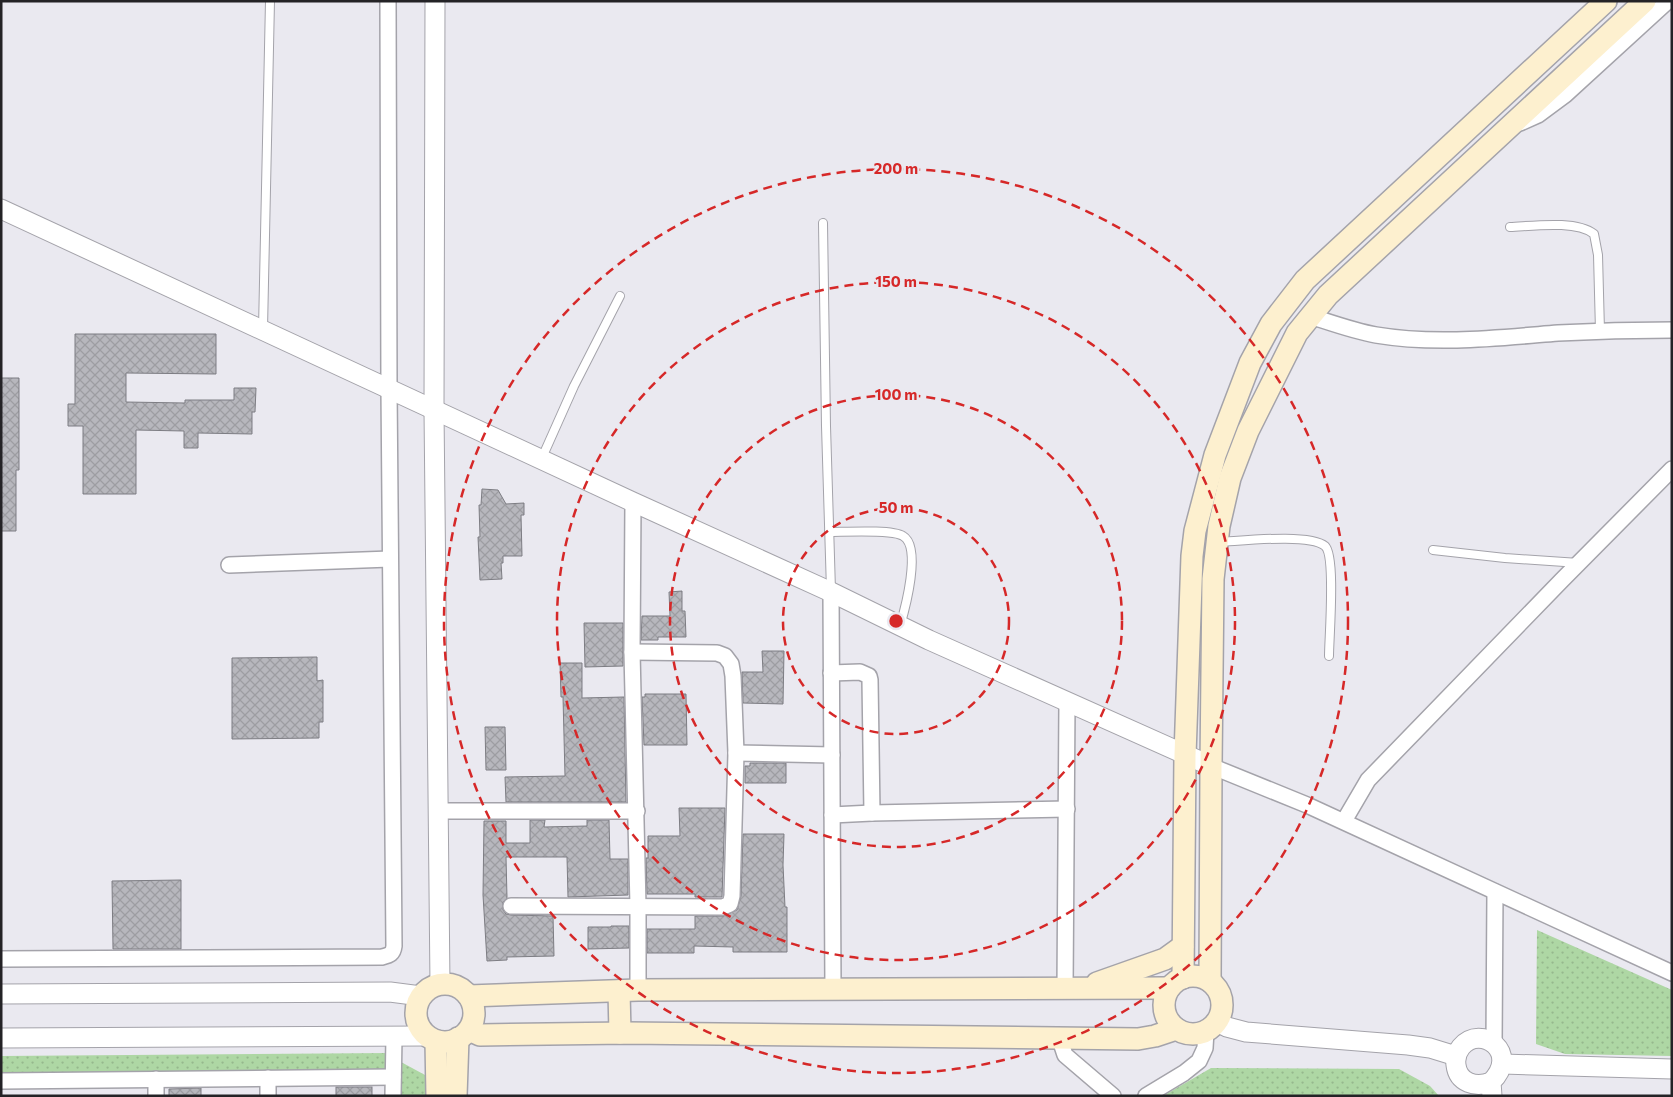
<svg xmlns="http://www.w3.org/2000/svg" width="1673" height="1097" font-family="Commissioner,sans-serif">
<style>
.grass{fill:url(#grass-dots)}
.building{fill:url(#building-cross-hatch);stroke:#7d7d83}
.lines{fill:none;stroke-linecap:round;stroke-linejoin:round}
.service-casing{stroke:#a4a3aa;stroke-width:10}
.minor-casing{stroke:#a4a3aa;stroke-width:18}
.tertiary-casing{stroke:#a4a3aa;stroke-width:21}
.secondary-casing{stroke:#a4a3aa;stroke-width:24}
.service{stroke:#fff;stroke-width:8}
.minor{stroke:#fff;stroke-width:15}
.tertiary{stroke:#fff;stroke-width:19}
.secondary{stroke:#fdf0cf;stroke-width:21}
.ring{fill:none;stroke:#d62828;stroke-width:2.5;stroke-dasharray:9 6}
.centre{fill:#d62828;stroke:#eae9f0;stroke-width:2.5}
.ring-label{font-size:15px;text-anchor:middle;font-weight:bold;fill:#d62828;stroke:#eae9f0;stroke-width:4.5;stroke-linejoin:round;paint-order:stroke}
</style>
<defs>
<pattern id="grass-dots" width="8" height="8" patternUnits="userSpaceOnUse" patternTransform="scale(1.25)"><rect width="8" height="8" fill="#aed7a4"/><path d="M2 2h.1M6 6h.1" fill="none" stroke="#96b88d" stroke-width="1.8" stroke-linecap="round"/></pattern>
<pattern id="building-cross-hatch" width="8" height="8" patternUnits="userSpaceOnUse" patternTransform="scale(1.25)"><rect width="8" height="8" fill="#b7b7bd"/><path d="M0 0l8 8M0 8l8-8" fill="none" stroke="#9d9da2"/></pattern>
</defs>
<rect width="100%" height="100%" fill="#eae9f0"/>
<g class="grass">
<polygon points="1537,930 1672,990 1672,1056 1565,1054 1536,1044"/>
<polygon points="391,1053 401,1062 425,1075 425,1096 395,1096 394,1072 1,1074 1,1056"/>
<polygon points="1211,1068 1399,1069 1430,1086 1439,1096 1163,1096"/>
</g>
<g class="building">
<polygon points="75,334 216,334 216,374 126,373 126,402 185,403 185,400 234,400 234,388 256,388 255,412 252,412 252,434 198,433 198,448 184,448 184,431 136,430 136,494 83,494 83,426 68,426 68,404 75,404"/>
<polygon points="1,378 19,378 19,470 16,470 16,531 1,531"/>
<polygon points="482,489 498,490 506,504 524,503 524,515 521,515 522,556 503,556 503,563 501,563 502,579 480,580 478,537 480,537 479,505 481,505"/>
<polygon points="682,591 682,611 685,611 686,637 658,637 658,640 641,640 642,616 670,616 669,592"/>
<polygon points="584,623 623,623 623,666 585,667"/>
<polygon points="762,651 784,651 783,704 743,703 742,672 763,672"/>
<polygon points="317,657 317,681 323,680 323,722 319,722 319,738 232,739 232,658"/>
<polygon points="560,663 582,663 582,698 624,697 626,802 506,802 505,777 565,776 563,697 561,697"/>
<polygon points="645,694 686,694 687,745 644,745 642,697 645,697"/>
<polygon points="485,727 505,727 506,770 486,770"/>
<polygon points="750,763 786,763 786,783 745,783 745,766 750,766"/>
<polygon points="679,808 725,808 722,897 695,897 695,894 647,894 646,858 648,858 648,836 680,836"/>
<polygon points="530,820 545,820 544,827 587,826 587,820 609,820 610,859 628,859 628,895 568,897 567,857 506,857 507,898 503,902 503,910 506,914 511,915 553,916 554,956 507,957 507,960 487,961 483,895 484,821 506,821 506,843 530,843"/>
<polygon points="743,834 784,834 783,865 785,907 787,907 787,952 733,952 733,947 694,946 694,953 647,953 647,929 695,929 695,916 723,916 737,910 741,896"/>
<polygon points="181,880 181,949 113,949 112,881"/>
<polygon points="611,926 629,926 629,948 588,949 588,927 611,927"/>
<rect x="336" y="1087" width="36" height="9"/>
<polygon points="201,1088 201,1096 169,1096 169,1089"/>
</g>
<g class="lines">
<defs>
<g id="service">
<polyline points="823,223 826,426 831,590"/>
<path d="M1510,227C1533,226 1576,220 1594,234L1598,255L1600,331"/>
<polyline points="263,329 270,1"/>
<polyline points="541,460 574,386 620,296"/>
<path d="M829,532C844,532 892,529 903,536C922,547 905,609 900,626"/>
<path d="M1220,542C1241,541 1310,533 1325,546C1336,556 1329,638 1329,656"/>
<polyline points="1433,550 1505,558 1579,563"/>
</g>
<g id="minor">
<polyline points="1520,123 1538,115 1565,95 1668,1"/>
<path d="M1310,316C1332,323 1354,331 1376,335C1436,345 1497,338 1558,333C1596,331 1634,330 1672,330"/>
<polyline points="633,502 632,652 638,906 638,990"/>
<polyline points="229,565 390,559"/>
<polyline points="831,592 833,990"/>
<polyline points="831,673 860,672 869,676 870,680 872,813"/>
<polyline points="736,753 832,755"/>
<polyline points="1211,766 1307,805 1672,973"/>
<polyline points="439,811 637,811"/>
<polyline points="832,815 872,813 1067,809"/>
<polyline points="1344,821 1368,780 1562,580 1672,469"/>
<polyline points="511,906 723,907 730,904 732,896 736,753 733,676 731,664 725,656 717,653 632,652"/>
<path d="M1,959L382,957C390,955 393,954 394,946L389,389L388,1"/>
<polyline points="1065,989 1067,702"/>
<polyline points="1059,1037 1065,1055 1113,1096"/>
<polyline points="1494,1044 1495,892"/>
<polyline points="268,1078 268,1096"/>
<polyline points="156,1079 156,1096"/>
<polyline points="1,1081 393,1077"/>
<polyline points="393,1096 394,1036"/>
<polyline points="1146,1096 1184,1073 1199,1061 1205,1048 1206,1031"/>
</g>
<g id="tertiary">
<polyline points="435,1 434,410 440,984"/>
<polyline points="1,209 633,502 831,592 929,640 1211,766"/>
<polyline points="1,994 390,992 421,996"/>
<polyline points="1217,1022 1227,1027 1246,1032 1408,1045 1430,1048 1456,1056"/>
<polyline points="1,1038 428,1036"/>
<polyline points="1503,1064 1672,1069"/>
<path d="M1491,1082C1476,1088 1458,1083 1456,1065C1455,1058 1457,1052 1461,1047C1481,1023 1521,1053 1491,1082L1492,1096"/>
</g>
<g id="secondary">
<circle cx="1193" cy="1005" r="29"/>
<polyline points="1183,978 1185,755 1192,556 1195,531 1215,455 1250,363 1271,324 1305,280 1606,1"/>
<polyline points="1210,981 1211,766 1213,579 1219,526 1230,478 1248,431 1297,333 1328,295 1645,1"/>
<polyline points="1097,983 1165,959 1183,946"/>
<circle cx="445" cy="1013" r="29"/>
<polyline points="619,991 620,1033"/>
<polyline points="469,996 638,990 1169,988"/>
<polyline points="469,1030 480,1035 627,1033 1138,1039 1155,1036 1176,1029"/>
<polyline points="436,1041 437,1096"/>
<polyline points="456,1096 458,1038"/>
</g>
</defs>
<use href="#service" class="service-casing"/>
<use href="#minor" class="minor-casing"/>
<use href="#tertiary" class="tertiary-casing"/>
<use href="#secondary" class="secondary-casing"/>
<use href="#service" class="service"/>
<use href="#minor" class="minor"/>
<use href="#tertiary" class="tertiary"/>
<use href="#secondary" class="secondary"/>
</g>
<g class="ring">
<circle cx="896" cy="621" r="113"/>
<circle cx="896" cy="621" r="226"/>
<circle cx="896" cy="621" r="339"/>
<circle cx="896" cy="621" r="452"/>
</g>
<circle cx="896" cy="621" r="8" class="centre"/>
<g class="ring-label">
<text x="896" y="174">200 m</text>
<text x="896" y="287">150 m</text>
<text x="896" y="400">100 m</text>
<text x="896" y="513">50 m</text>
</g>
<rect width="1673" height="1097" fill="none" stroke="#242326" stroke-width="5"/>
</svg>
